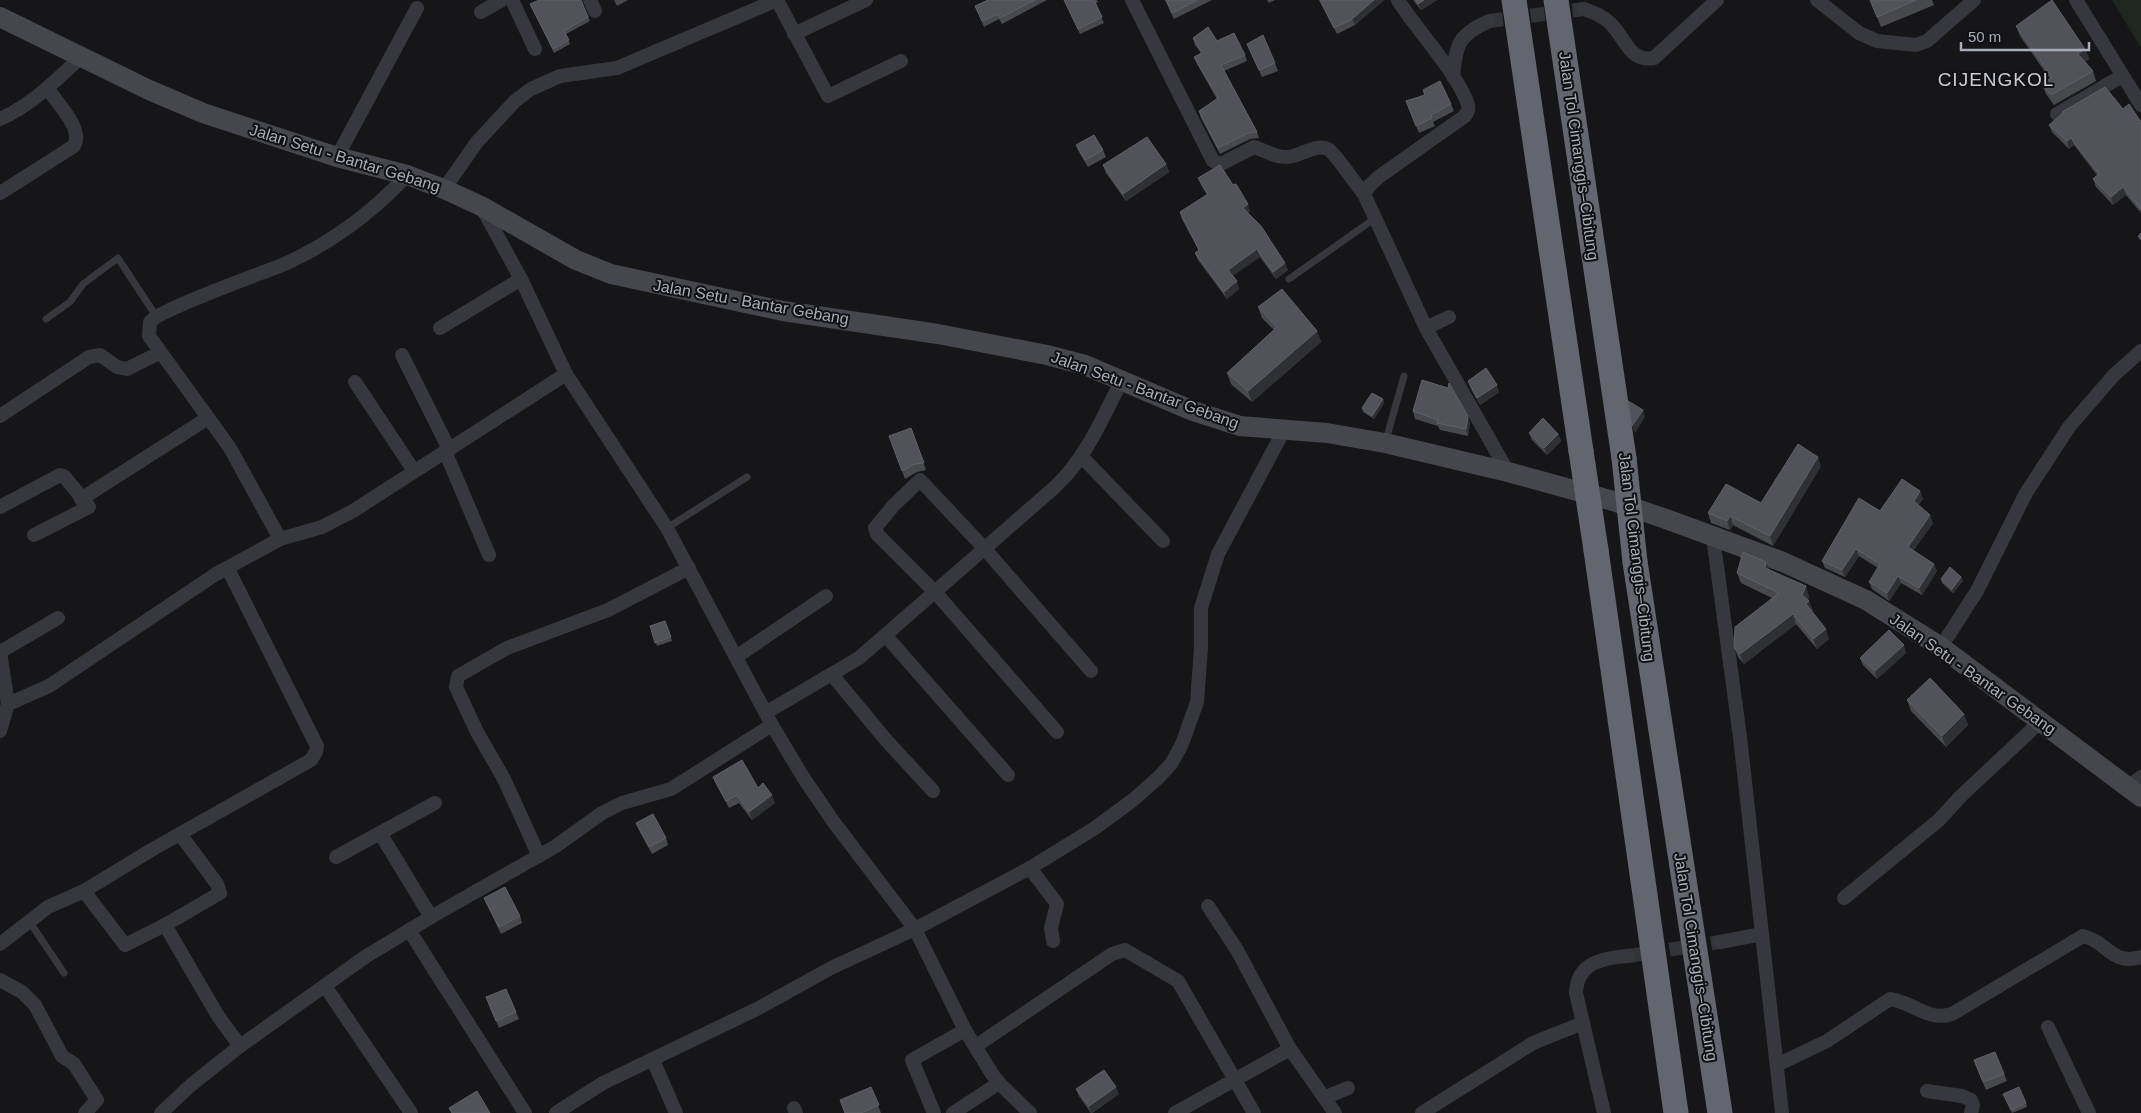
<svg xmlns="http://www.w3.org/2000/svg" width="2141" height="1113" font-family="Helvetica,sans-serif">
<style>
.green{fill:#1e261f}
.lines{fill:none;stroke-linecap:round;stroke-linejoin:round}
.street-tunnel{stroke:#333438;stroke-width:14;stroke-dasharray:14 7;stroke-linecap:butt}
.lane{stroke:#37383d;stroke-width:7}
.street{stroke:#37383d;stroke-width:14}
.secondary{stroke:#45474d;stroke-width:20}
.highway{stroke:#63666e;stroke-width:25}
.highway-bridge{stroke:#63666e;stroke-width:25}
.wall{fill:#47494d}
.shaded-wall{fill:#2f3033}
.building{fill:#525359;stroke:#5f6168}
.labels{text-anchor:middle;dominant-baseline:central;stroke-width:4;stroke-linejoin:round;paint-order:stroke}
.street-label{font-size:16px;fill:#a8adb8;stroke:#111113}
.quarter-label{font-size:19px;letter-spacing:1px;fill:#c9ccd4;stroke:#111113}
</style>
<rect width="100%" height="100%" fill="#161618"/>
<polygon class="green" points="2112,0 2141,0 2141,48"/>
<g class="lines">
<g class="street-tunnel">
<polyline points="1489,21 1584,9"/>
<polyline points="1628,956 1720,942"/>
</g>
<g class="lane">
<polyline points="1289,279 1374,219"/>
<polyline points="46,319 70,302 83,284 118,258 156,316"/>
<polyline points="1386,440 1404,376"/>
<polyline points="667,528 747,477"/>
<polyline points="29,921 64,973"/>
</g>
<g class="street">
<polyline points="512,0 535,49"/>
<polyline points="590,0 595,11"/>
<polyline points="777,0 828,96 901,61"/>
<path d="M1132,0L1213,161L1221,164L1254,147C1265,150 1275,158 1287,157C1300,157 1315,143 1328,149C1336,154 1356,185 1364,194"/>
<path d="M1398,0C1416,29 1459,75 1468,105C1469,109 1468,112 1465,116L1380,176L1370,185L1364,194L1426,328L1508,472"/>
<polyline points="1817,0 1859,33 1877,41 1916,45 1927,41 1974,0"/>
<polyline points="2076,0 2141,105"/>
<path d="M1584,9C1595,13 1603,16 1611,24C1626,39 1629,62 1654,58L1717,0"/>
<polyline points="481,12 502,0"/>
<polyline points="794,34 866,0"/>
<path d="M1453,77C1456,44 1458,35 1489,21"/>
<polyline points="2057,114 2122,76"/>
<path d="M0,119C33,104 56,80 82,56"/>
<polyline points="337,157 417,8"/>
<polyline points="444,189 477,142 515,101 531,89 560,76 617,68 777,0"/>
<path d="M0,193L74,146C84,129 57,103 48,89"/>
<polyline points="481,206 521,279 566,374 667,528 772,725 803,777 833,821 915,929 965,1030 992,1074 999,1083 1030,1113"/>
<polyline points="440,328 521,279"/>
<polyline points="1426,328 1449,317"/>
<polyline points="402,355 449,449"/>
<polyline points="355,382 414,471"/>
<polyline points="0,416 89,357 100,355 117,367 127,369 159,353"/>
<polyline points="445,451 489,555"/>
<polyline points="1082,457 1163,541"/>
<polyline points="81,499 208,418"/>
<polyline points="0,507 60,475 64,476 89,507 34,535"/>
<polyline points="1713,537 1740,737 1782,1113"/>
<path d="M280,539L230,448L149,336L150,322C160,309 263,273 287,263C334,241 372,213 407,175"/>
<polyline points="886,636 1008,775"/>
<polyline points="1941,647 1977,591 2026,493 2069,427 2114,375 2141,351"/>
<polyline points="0,652 8,704 0,731"/>
<polyline points="0,652 58,618"/>
<polyline points="736,657 826,596"/>
<polyline points="833,676 886,740 933,791"/>
<polyline points="8,704 49,686 216,574 280,539 322,527 353,511 566,374"/>
<path d="M767,712L859,658L1055,487C1087,457 1102,418 1122,380"/>
<polyline points="1057,732 935,592 877,534 875,528 893,506 920,480 984,548 1091,671"/>
<polyline points="2128,787 2141,777"/>
<polyline points="380,833 431,917"/>
<polyline points="180,834 217,884 220,893 165,925 218,1016 240,1046"/>
<polyline points="539,856 504,779 477,732 456,687 458,676 507,648 608,610 689,568"/>
<polyline points="336,857 435,803"/>
<polyline points="1030,868 1057,904 1051,928 1053,941"/>
<polyline points="84,891 125,945 165,925"/>
<polyline points="1844,898 1939,820 1961,796 2040,722"/>
<polyline points="1208,906 1237,950 1290,1049 1335,1113"/>
<polyline points="409,930 525,1113"/>
<polyline points="1720,942 1762,934"/>
<polyline points="0,944 48,907 84,891 153,849 311,760 316,752 317,746 228,569"/>
<polyline points="0,980 22,992 35,1005 62,1056 74,1064 97,1100 85,1113"/>
<polyline points="325,986 411,1113"/>
<polyline points="2048,1027 2089,1113"/>
<polyline points="976,1046 1112,954 1125,950 1178,981 1254,1113"/>
<polyline points="653,1060 676,1113"/>
<path d="M1777,1065L1827,1041L1890,999C1913,1002 1928,1022 1952,1014L2083,936C2107,941 2111,966 2141,957"/>
<polyline points="1927,1091 1962,1096 1971,1100 1973,1105 1971,1113"/>
<polyline points="1326,1097 1348,1088"/>
<polyline points="794,1108 796,1113"/>
<polyline points="161,1113 191,1085 240,1046 365,957 431,917 556,846 602,813 622,803 671,789 772,725"/>
<polyline points="556,1113 603,1083 759,1008 831,968 915,929 1030,868 1095,828 1133,800 1158,778 1171,764 1182,744 1197,702 1201,648 1201,608 1218,554 1284,430"/>
<polyline points="934,1113 912,1060 965,1030"/>
<polyline points="953,1113 999,1083"/>
<polyline points="1175,1113 1290,1049"/>
<polyline points="1422,1113 1533,1043 1583,1023"/>
<path d="M1604,1113L1576,993C1577,962 1603,958 1628,956"/>
</g>
<polyline class="secondary" points="0,17 147,89 203,113 337,157 407,175 444,189 481,206 576,260 611,274 783,311 938,334 1047,355 1085,365 1193,411 1240,426 1327,433 1385,443 1508,472 1613,501 1666,519 1783,562 1866,600 1941,647 2141,797"/>
<g class="highway">
<polyline points="1514,0 1581,451"/>
<polyline points="1556,0 1624,458"/>
<polyline points="1596,550 1676,1113"/>
<polyline points="1635,562 1720,1113"/>
</g>
<g class="highway-bridge">
<polyline points="1581,451 1596,550"/>
<polyline points="1624,458 1635,562"/>
</g>
</g>
<g class="wall">
<polygon points="581,0 590,21 566,34 570,44 554,53 530,4"/>
<polygon points="614,0 628,0 617,6"/>
<polygon points="988,0 1047,0 1002,24 999,19 984,27 975,6"/>
<polygon points="1064,0 1097,0 1098,2 1095,4 1104,23 1080,34"/>
<polygon points="1165,0 1212,0 1174,19"/>
<polygon points="1267,0 1275,0 1269,3"/>
<polygon points="1319,0 1384,0 1355,25 1337,34"/>
<polygon points="1413,0 1437,0 1421,10"/>
<polygon points="1870,0 1932,0 1934,5 1881,27"/>
<polygon points="2016,26 2085,49 2089,59 2085,62 2093,71 2096,81 2054,105 2046,94 2042,84 2050,79 2020,36"/>
<polygon points="1193,38 1217,41 1245,55 1247,61 1224,71 1257,132 1259,138 1250,139 1220,154 1201,118 1199,111 1217,99 1197,64 1194,57 1201,53 1195,45"/>
<polygon points="1247,44 1275,63 1278,71 1262,77"/>
<polygon points="1423,90 1451,104 1454,111 1433,122 1435,126 1419,133 1406,101 1425,95"/>
<polygon points="2123,109 2141,122 2141,213 2126,195 2113,205 2096,187 2093,179 2097,175 2074,145 2069,149 2052,132 2049,125 2063,114 2062,112"/>
<polygon points="1076,145 1103,150 1106,157 1088,167 1079,152"/>
<polygon points="1166,164 1169,172 1126,201 1106,173 1103,165"/>
<polygon points="1198,178 1250,211 1248,213 1288,270 1276,279 1260,257 1232,276 1239,289 1227,299 1198,260 1195,253 1199,251 1182,219 1180,212 1207,195 1201,185"/>
<polygon points="1258,307 1317,331 1321,342 1252,402 1231,384 1227,373 1274,330 1262,318"/>
<polygon points="1468,381 1499,392 1480,405 1471,389"/>
<polygon points="1448,388 1470,423 1468,436 1440,430 1438,426 1415,419 1413,411"/>
<polygon points="1383,399 1384,403 1374,419 1363,412 1362,408"/>
<polygon points="911,428 926,470 917,472 905,479 889,436"/>
<polygon points="1529,433 1558,434 1561,441 1547,455 1532,440"/>
<polygon points="1821,466 1773,546 1733,525 1730,530 1711,523 1708,513 1761,503"/>
<polygon points="1920,491 1923,499 1918,505 1933,523 1913,551 1937,571 1922,595 1901,583 1889,601 1872,589 1869,582 1878,568 1859,556 1845,577 1825,568 1822,561 1880,511"/>
<polygon points="1766,562 1769,570 1809,596 1808,600 1813,611 1812,612 1829,639 1817,649 1796,624 1744,664 1738,657 1734,647 1772,598 1741,583 1737,573"/>
<polygon points="1961,577 1963,581 1953,593 1942,583 1941,579"/>
<polygon points="665,621 672,641 657,646 650,626"/>
<polygon points="1906,653 1877,679 1863,665 1860,658"/>
<polygon points="1907,700 1964,714 1968,725 1946,747 1911,711"/>
<polygon points="713,777 758,788 775,803 752,820 739,803 729,808 716,784"/>
<polygon points="636,823 666,838 668,845 652,854 639,830"/>
<polygon points="484,898 520,916 522,923 501,934 487,905"/>
<polygon points="486,997 516,1012 519,1019 499,1028"/>
<polygon points="1995,1052 2007,1081 1986,1090 1974,1060"/>
<polygon points="871,1087 881,1113 845,1113 840,1100"/>
<polygon points="1076,1089 1119,1094 1092,1113 1091,1113 1079,1096"/>
<polygon points="2003,1094 2026,1103 2027,1107 2012,1113"/>
</g>
<g class="shaded-wall">
<polygon points="1374,0 1384,0 1355,25 1352,19"/>
<polygon points="1424,0 1437,0 1421,10 1418,4"/>
<polygon points="2085,49 2089,59 2082,64 2078,54"/>
<polygon points="2071,138 2074,145 2069,149 2067,141"/>
<polygon points="1166,164 1169,172 1126,201 1123,194"/>
<polygon points="2123,187 2126,195 2113,205 2111,197"/>
<polygon points="1248,204 1250,211 1245,215 1243,208"/>
<polygon points="1257,249 1260,257 1231,277 1228,270"/>
<polygon points="1285,263 1288,270 1276,279 1273,272"/>
<polygon points="1237,281 1239,289 1227,299 1224,292"/>
<polygon points="1317,331 1321,342 1252,402 1248,391"/>
<polygon points="1497,385 1499,392 1480,405 1477,398"/>
<polygon points="1383,399 1384,403 1374,419 1372,416"/>
<polygon points="1643,410 1645,417 1635,433 1632,426"/>
<polygon points="1468,416 1470,423 1468,436 1466,429"/>
<polygon points="1558,434 1561,441 1547,455 1544,448"/>
<polygon points="1818,457 1821,466 1773,546 1770,536"/>
<polygon points="1920,491 1923,499 1916,508 1914,501"/>
<polygon points="1930,515 1933,523 1910,555 1908,547"/>
<polygon points="1730,516 1733,525 1730,530 1727,521"/>
<polygon points="1856,549 1859,556 1845,577 1842,570"/>
<polygon points="1766,562 1770,572 1765,568"/>
<polygon points="1934,564 1937,571 1922,595 1919,588"/>
<polygon points="1898,576 1901,583 1889,601 1887,593"/>
<polygon points="1961,577 1963,581 1953,593 1952,589"/>
<polygon points="1806,586 1809,596 1807,603 1809,601 1813,611 1810,614 1802,595"/>
<polygon points="1793,614 1796,624 1744,664 1740,654"/>
<polygon points="1826,629 1829,639 1817,649 1813,639"/>
<polygon points="1904,645 1906,653 1877,679 1875,671"/>
<polygon points="1964,714 1968,725 1946,747 1942,736"/>
<polygon points="772,795 775,803 752,820 749,812"/>
<polygon points="1116,1087 1119,1094 1091,1113 1089,1106"/>
</g>
<g class="building">
<polygon points="539,0 581,0 588,17 564,31 569,40 553,49 530,4"/>
<polygon points="988,0 1035,0 1000,18 998,14 982,21 975,6"/>
<polygon points="1064,0 1094,0 1102,17 1078,29"/>
<polygon points="1166,0 1197,0 1172,13"/>
<polygon points="1320,0 1374,0 1352,19 1334,28"/>
<polygon points="1416,0 1424,0 1418,4"/>
<polygon points="1870,0 1916,0 1877,17"/>
<polygon points="2052,0 2085,49 2078,54 2093,71 2051,95 2042,84 2052,77 2016,26"/>
<polygon points="1208,27 1217,41 1234,33 1245,55 1221,65 1257,132 1248,133 1218,148 1199,111 1218,98 1194,57 1202,53 1193,38"/>
<polygon points="1263,35 1275,63 1259,70 1247,44"/>
<polygon points="1440,81 1451,104 1431,115 1432,118 1416,126 1406,101 1425,95 1423,90"/>
<polygon points="2105,87 2123,109 2129,104 2141,122 2141,209 2123,187 2111,197 2093,179 2099,174 2071,138 2067,141 2049,125 2063,113 2062,112"/>
<polygon points="1094,135 1103,150 1085,160 1076,145"/>
<polygon points="1147,137 1166,164 1123,194 1103,165"/>
<polygon points="1220,165 1233,185 1236,184 1248,204 1243,208 1261,226 1285,263 1273,272 1257,249 1228,270 1237,281 1224,292 1195,253 1199,250 1180,212 1208,194 1198,178"/>
<polygon points="2141,233 2141,240 2138,236"/>
<polygon points="1282,289 1317,331 1248,391 1227,373 1277,327 1258,307"/>
<polygon points="1486,368 1497,385 1477,398 1468,381"/>
<polygon points="1422,380 1448,388 1449,383 1468,416 1466,429 1437,423 1438,420 1413,411"/>
<polygon points="1372,393 1383,399 1372,416 1362,408"/>
<polygon points="1628,401 1643,410 1632,426"/>
<polygon points="1543,418 1558,434 1544,448 1529,433"/>
<polygon points="911,428 924,463 915,464 902,471 889,436"/>
<polygon points="1798,444 1818,457 1770,536 1730,516 1727,521 1708,513 1726,484 1761,503"/>
<polygon points="1902,479 1920,491 1914,501 1930,515 1908,547 1934,564 1919,588 1898,576 1887,593 1869,582 1880,564 1856,549 1842,570 1822,561 1859,498 1880,511"/>
<polygon points="1743,552 1766,562 1765,568 1806,586 1802,595 1809,601 1806,604 1826,629 1813,639 1793,614 1740,654 1734,647 1735,627 1779,593 1737,573"/>
<polygon points="1950,567 1961,577 1952,589 1941,579"/>
<polygon points="665,621 671,637 655,643 650,626"/>
<polygon points="1889,630 1904,645 1875,671 1860,658"/>
<polygon points="1930,678 1964,714 1942,736 1907,700"/>
<polygon points="742,760 758,788 763,783 772,795 749,812 737,795 726,801 713,777"/>
<polygon points="653,814 666,838 649,847 636,823"/>
<polygon points="505,887 520,916 499,927 484,898"/>
<polygon points="506,989 516,1012 496,1021 486,997"/>
<polygon points="1995,1052 2004,1074 1983,1082 1974,1060"/>
<polygon points="1104,1070 1116,1087 1089,1106 1076,1089"/>
<polygon points="871,1087 879,1105 861,1113 845,1113 840,1100"/>
<polygon points="2019,1087 2026,1103 2011,1110 2003,1094"/>
<polygon points="477,1091 490,1113 452,1113 449,1108"/>
</g>
<g class="labels">
<g class="street-label">
<text transform="translate(1579 156) rotate(82)">Jalan Tol Cimanggis–Cibitung</text>
<text transform="translate(345 158) rotate(17)">Jalan Setu - Bantar Gebang</text>
<text transform="translate(751 302) rotate(10)">Jalan Setu - Bantar Gebang</text>
<text transform="translate(1145 390) rotate(20)">Jalan Setu - Bantar Gebang</text>
<text transform="translate(1637 557) rotate(83)">Jalan Tol Cimanggis–Cibitung</text>
<text transform="translate(1973 674) rotate(35)">Jalan Setu - Bantar Gebang</text>
<text transform="translate(1696 957) rotate(81)">Jalan Tol Cimanggis–Cibitung</text>
</g>
<g class="quarter-label">
<text x="1996" y="79">CIJENGKOL</text>
</g>
</g>
<path d="M1961 42v8h128v-8" fill="none" stroke="#a8adb8" stroke-width="2.5"/>
<text x="1968" y="42" font-size="15" fill="#a8adb8" stroke="#111113" stroke-width="4" paint-order="stroke">50 m</text>
</svg>
